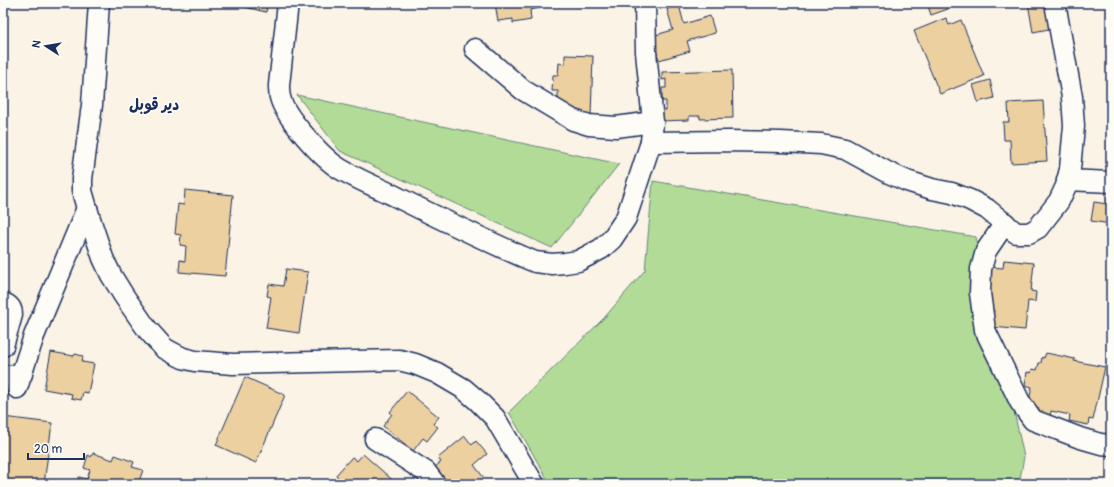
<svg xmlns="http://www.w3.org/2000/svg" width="1114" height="487" font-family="Pangolin,'Playpen Sans Arabic',sans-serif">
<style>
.green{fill:#b2db98;stroke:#66857b}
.building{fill:#edd0a0;stroke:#1b2f5e}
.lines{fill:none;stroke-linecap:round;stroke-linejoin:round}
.minor-casing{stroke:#1b2f5e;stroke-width:23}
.minor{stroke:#fdfcf7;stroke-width:20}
.labels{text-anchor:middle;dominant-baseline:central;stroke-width:3.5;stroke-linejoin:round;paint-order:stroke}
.quarter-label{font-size:15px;font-weight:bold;fill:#1b2f5e;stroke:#fdfcf7}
</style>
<rect width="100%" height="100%" fill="#faf3e6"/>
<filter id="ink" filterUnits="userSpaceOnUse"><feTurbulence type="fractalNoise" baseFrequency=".025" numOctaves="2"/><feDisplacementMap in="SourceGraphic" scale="8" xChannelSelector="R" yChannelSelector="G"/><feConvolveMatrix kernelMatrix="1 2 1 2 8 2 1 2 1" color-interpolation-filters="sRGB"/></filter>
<g filter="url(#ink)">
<g class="green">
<polygon points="297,95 619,164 552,248 340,151"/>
<polygon points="653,181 976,237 1024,457 1019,484 550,484 509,412 604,318 645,270"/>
</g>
<g class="building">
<polygon points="240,3 268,3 266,12 240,6"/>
<polygon points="495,3 539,3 540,8 530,10 531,20 513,23 513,19 498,21"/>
<polygon points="937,3 946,3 948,9 931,15 928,6"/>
<polygon points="979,3 997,3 981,8"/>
<polygon points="1028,3 1048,3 1054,28 1033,32"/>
<polygon points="679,5 684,24 710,16 715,33 687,41 690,51 659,60 652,36 673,30 667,9"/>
<polygon points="946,18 949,25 961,20 984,76 940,94 914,31"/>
<polygon points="565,55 593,56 591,116 562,110 562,102 558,102 558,91 552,91 553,75 558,75 559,63 565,64"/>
<polygon points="732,70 733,118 700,119 700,116 689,116 689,120 661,121 661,110 666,110 666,101 662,101 662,88 666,88 666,79 662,80 662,72"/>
<polygon points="990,80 994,98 978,102 973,85"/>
<polygon points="1043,101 1047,161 1011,163 1010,140 1004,140 1003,122 1009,122 1008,103"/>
<polygon points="185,190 233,195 225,276 179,272 180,260 185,261 186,246 180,245 181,235 175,234 178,204 184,205"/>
<polygon points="1109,191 1111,191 1111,224 1091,221 1094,202 1107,204"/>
<polygon points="1004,260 1034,263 1031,291 1036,292 1035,302 1028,301 1025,330 992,327 994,310 987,310 991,267 1003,268"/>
<polygon points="286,269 308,272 299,333 266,328 271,297 267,296 269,284 283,286"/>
<polygon points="51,352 74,356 75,354 83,356 82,362 94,364 88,393 83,392 81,400 71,398 72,394 44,389"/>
<polygon points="1046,353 1075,359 1074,361 1105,367 1093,420 1089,419 1088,425 1069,421 1070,415 1051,411 1050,416 1029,412 1028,405 1032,387 1025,385 1027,372 1031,373 1032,369 1037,370 1039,363 1041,363 1042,357 1044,358"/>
<polygon points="245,377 285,395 256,463 216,445"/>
<polygon points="407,391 439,417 433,424 438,427 427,441 423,438 413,451 383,426 392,414 390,412"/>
<polygon points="3,417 52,423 44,484 3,484"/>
<polygon points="465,436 472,445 476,441 487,454 474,465 484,478 476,484 449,484 435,467 441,462 438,458"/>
<polygon points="93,453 113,460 115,455 134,462 132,467 143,470 138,484 76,484 79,477 87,479 90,470 84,468 88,455 91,457"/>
<polygon points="363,454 397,484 337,484 340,480 336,475 352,457 357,461"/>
</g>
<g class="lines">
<defs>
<g id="minor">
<polyline points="99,3 92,105 82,179 82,191 91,222 103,258 111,275 124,296 147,329 164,348 173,353 183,358 195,361 233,364 399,360 415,364 437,373 464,389 478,401 495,418 534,484"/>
<path d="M288,3L279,85C279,89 279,93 280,97C284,116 321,156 337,167C356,179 377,187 397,197C438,218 479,237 521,256L535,262L552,264L565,263L578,261L601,249L612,239L626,218L651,142L653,122L646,52L645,3"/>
<polyline points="475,49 523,90 573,120 589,125 616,127 653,122"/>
<polyline points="651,142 730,141 781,142 821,144 845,149 889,173 907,181 932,189 952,193 970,200 987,209 1016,233 1029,233 1038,228 1059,201 1066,186 1070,169 1074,126 1072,97 1055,3"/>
<polyline points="1067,180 1111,182"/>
<polyline points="1005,223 986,251 981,269 980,293 985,330 1020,402 1033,420 1080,438 1101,444 1111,445"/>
<path d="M3,303C9,305 12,308 12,315L3,346"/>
<polyline points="3,375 8,376 22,374"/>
<polyline points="17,388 34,336 87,208"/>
<polyline points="375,439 426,472 435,484"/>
</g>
</defs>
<use href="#minor" class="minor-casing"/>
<use href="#minor" class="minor"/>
</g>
</g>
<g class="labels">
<g class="quarter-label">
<text x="154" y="105">دير قوبل</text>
</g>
</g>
<rect width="1114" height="487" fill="none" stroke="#fdfcf7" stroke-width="16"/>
<rect x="8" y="8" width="1098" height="471" fill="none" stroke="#1b2f5e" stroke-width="1.5" filter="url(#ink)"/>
<g transform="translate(46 46) rotate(282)" stroke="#fdfcf7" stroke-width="3" paint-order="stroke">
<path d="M0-3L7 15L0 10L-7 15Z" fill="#1b2f5e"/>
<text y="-6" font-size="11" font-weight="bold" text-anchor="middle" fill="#1b2f5e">N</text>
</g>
<path d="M28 453v6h56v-6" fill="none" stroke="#1b2f5e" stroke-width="2"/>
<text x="34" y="453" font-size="12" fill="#1b2f5e" stroke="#fdfcf7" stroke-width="3" paint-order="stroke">20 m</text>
</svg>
